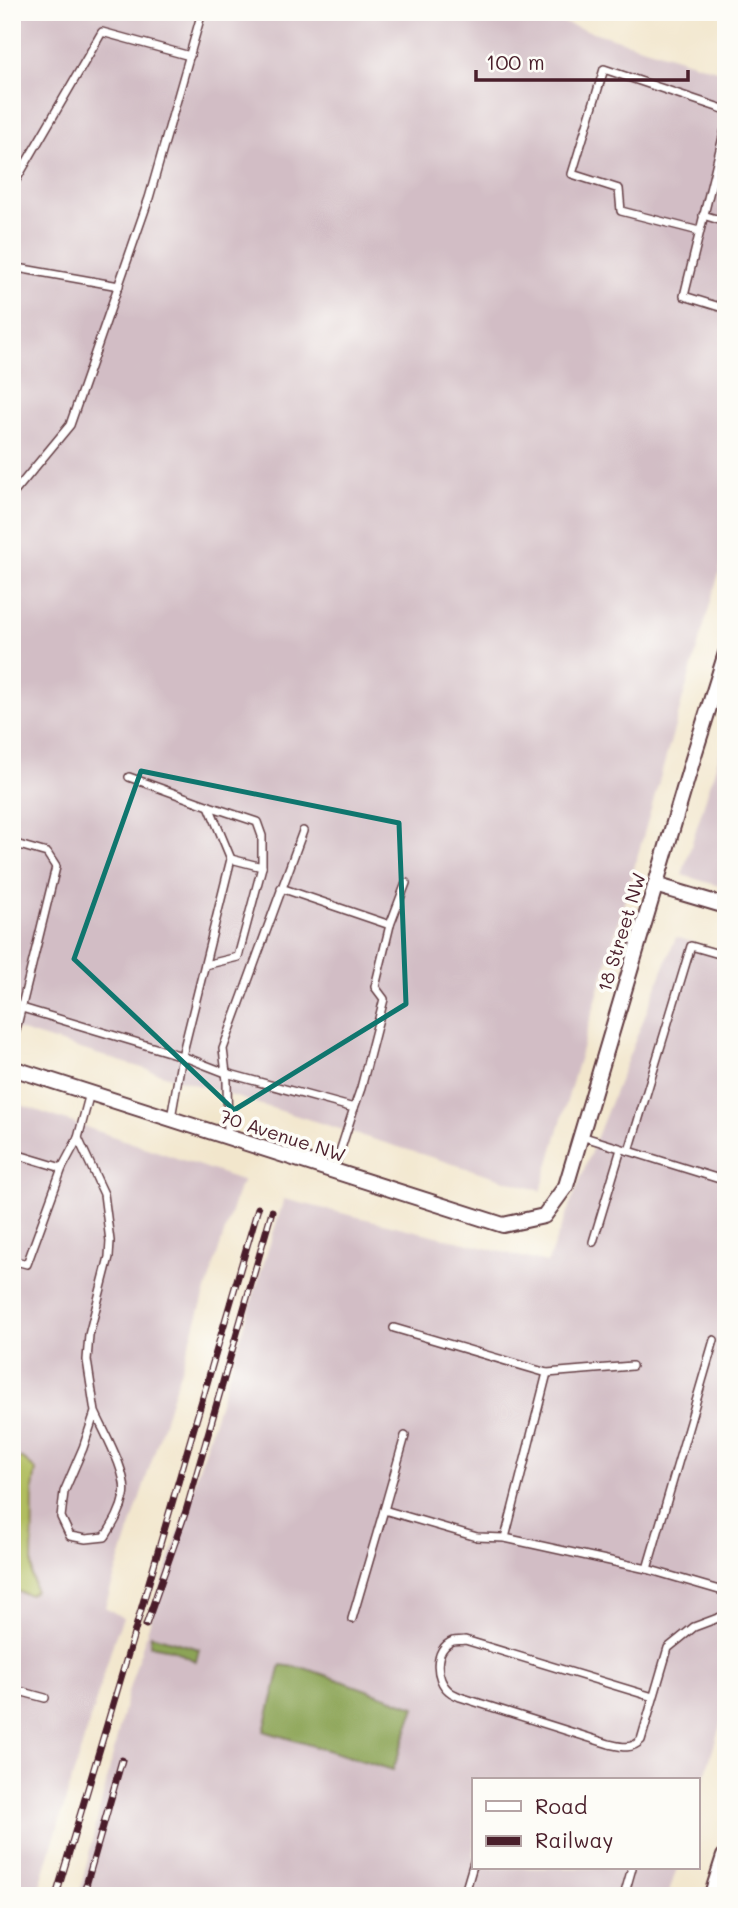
<svg xmlns="http://www.w3.org/2000/svg" width="738" height="1908" font-family="Mali,sans-serif">
<style>
.industrial{fill:#d2bdc5}
.green{fill:#b1bd5f;stroke:#7e6e45;stroke-width:2}
.forest{fill:#8ca456;stroke:#6b6240;stroke-width:2}
.lines{fill:none;stroke-linecap:round;stroke-linejoin:round}
.lane-casing{stroke:#633d43;stroke-width:10}
.street-casing{stroke:#633d43;stroke-width:18}
.secondary-casing{stroke:#633d43;stroke-width:23}
.lane{stroke:#fff;stroke-width:7}
.street{stroke:#fff;stroke-width:14}
.secondary{stroke:#fff;stroke-width:19}
.rail-casing{stroke:#4a1f2b;stroke-width:7}
.rail{stroke:#fdfcf7;stroke-width:4.5;stroke-dasharray:13;stroke-linecap:butt}
.marked{fill:none;stroke:#0f766e;stroke-width:5;stroke-linejoin:round}
.labels{text-anchor:middle;dominant-baseline:central;stroke-width:7;stroke-linejoin:round;paint-order:stroke}
.street-label{font-size:19px;fill:#4a1f2b;stroke:#fdfcf7}
</style>
<rect width="100%" height="100%" fill="#fdfcf7"/>
<filter id="ink" filterUnits="userSpaceOnUse"><feTurbulence type="fractalNoise" baseFrequency=".0143" numOctaves="2"/><feDisplacementMap in="SourceGraphic" scale="14" xChannelSelector="R" yChannelSelector="G"/><feConvolveMatrix kernelMatrix="1 2 1 2 8 2 1 2 1" color-interpolation-filters="sRGB"/></filter>
<filter id="wash" filterUnits="userSpaceOnUse"><feTurbulence type="fractalNoise" baseFrequency=".00686" numOctaves="4" result="noise"/><feDisplacementMap in="SourceGraphic" scale="28" xChannelSelector="R" yChannelSelector="G"/><feGaussianBlur stdDeviation="1.57" result="paint"/><feColorMatrix in="noise" values="0 0 0 0 0 0 0 0 0 0 0 0 0 0 0 0 0 1.4 0 .05"/><feComposite in="paint" operator="in"/></filter>
<g filter="url(#wash)">
<rect width="100%" height="100%" fill="#f2e6cc"/>
<g class="industrial">
<polygon points="12,12 528,12 726,73 726,549 541,1191 12,1028"/>
<polygon points="726,733 726,888 682,875"/>
<polygon points="676,937 726,952 726,1706 698,1799 698,1780 474,1780 474,1868 677,1868 668,1896 79,1896 128,1692 284,1199 547,1263"/>
<polygon points="12,1102 244,1181 239,1187 105,1607 123,1618 115,1637 37,1896 12,1896"/>
</g>
<polygon class="green" points="12,1456 23,1459 36,1470 33,1489 32,1576 35,1591 30,1595 12,1590"/>
<g class="forest">
<polygon points="151,1635 199,1649 196,1661 171,1649 150,1645"/>
<polygon points="281,1665 308,1669 415,1707 393,1770 264,1731"/>
</g>
</g>
<g filter="url(#ink)">
<g class="lines">
<defs>
<g id="lane">
<polyline points="726,125 684,296 723,308 726,297"/>
<polyline points="12,187 102,32 190,56"/>
<polyline points="703,215 726,222"/>
<polyline points="699,231 621,211 619,189 572,174 604,69 726,110"/>
<polyline points="12,267 119,286"/>
<polyline points="12,495 70,425 149,198 202,12"/>
<polyline points="129,777 209,806 231,859 182,1056 226,1073 354,1108 334,1170"/>
<polyline points="209,806 257,822 262,836 262,867 231,859"/>
<polyline points="12,843 47,853 56,867 12,1046"/>
<polyline points="281,888 390,925 375,987 384,999 361,1088 354,1108"/>
<polyline points="390,925 406,883"/>
<polyline points="205,965 238,957 262,867"/>
<polyline points="12,1005 182,1056 171,1118"/>
<path d="M90,1093L78,1138L104,1194L110,1241L109,1257L89,1335L87,1360L95,1412L83,1448L64,1492L61,1517L70,1536L86,1539L105,1537C113,1524 121,1512 124,1496C129,1475 104,1432 95,1412"/>
<polyline points="581,1136 726,1181"/>
<polyline points="228,1137 227,1081 223,1049 303,831"/>
<polyline points="629,1151 691,946 726,956"/>
<polyline points="12,1153 62,1168"/>
<polyline points="593,1242 621,1149"/>
<polyline points="12,1260 27,1264 62,1168 78,1138"/>
<polyline points="394,1328 547,1373 505,1538"/>
<polyline points="547,1373 632,1366"/>
<polyline points="384,1510 405,1436"/>
<polyline points="647,1569 714,1340"/>
<polyline points="352,1619 384,1510 477,1537 505,1538 647,1569 726,1592"/>
<polyline points="12,1689 45,1698"/>
<path d="M653,1697L465,1640C461,1641 457,1640 453,1641C433,1649 435,1680 449,1691C452,1694 456,1695 460,1697L609,1744C622,1747 631,1750 641,1740L668,1648L694,1627L726,1615"/>
<polyline points="464,1896 474,1862"/>
<polyline points="624,1896 632,1868"/>
</g>
<g id="street">
<polyline points="655,885 726,906"/>
<polyline points="12,1068 503,1225 544,1216 566,1186 695,752 726,653"/>
</g>
<polyline id="secondary" points="714,1896 726,1858"/>
</defs>
<use href="#lane" class="lane-casing"/>
<use href="#street" class="street-casing"/>
<use href="#secondary" class="secondary-casing"/>
<use href="#lane" class="lane"/>
<use href="#street" class="street"/>
<use href="#secondary" class="secondary"/>
<defs>
<g id="rail">
<polyline points="146,1625 186,1511 272,1211"/>
<polyline points="56,1896 131,1644 258,1208"/>
<polyline points="83,1896 122,1760"/>
</g>
</defs>
<use href="#rail" class="rail-casing"/>
<use href="#rail" class="rail"/>
</g>
</g>
<path class="marked" d="M141,771L399,823L406,1004L234,1110L74,959Z"/>
<g class="labels">
<g class="street-label">
<text transform="translate(621 932) rotate(-73)">18 Street NW</text>
<text transform="translate(283 1135) rotate(18)">70 Avenue NW</text>
</g>
</g>
<rect width="738" height="1908" fill="none" stroke="#fdfcf7" stroke-width="42"/>
<rect x="472" y="1778" width="228" height="91" fill="#fdfcf7" stroke="#b5a4a5" stroke-width="2"/>
<rect x="486" y="1801" width="35" height="10" fill="#ffffff" stroke="#b5a4a5" stroke-width="2"/>
<text x="535" y="1814" font-size="21" fill="#4a1f2b">Road</text>
<rect x="486" y="1836" width="35" height="10" fill="#4a1f2b" stroke="#b5a4a5" stroke-width="2"/>
<text x="535" y="1848" font-size="21" fill="#4a1f2b">Railway</text>
<path d="M476 70v10h212v-10" fill="none" stroke="#4a1f2b" stroke-width="3.5"/>
<text x="486" y="70" font-size="21" fill="#4a1f2b" stroke="#fdfcf7" stroke-width="5" paint-order="stroke">100 m</text>
</svg>
